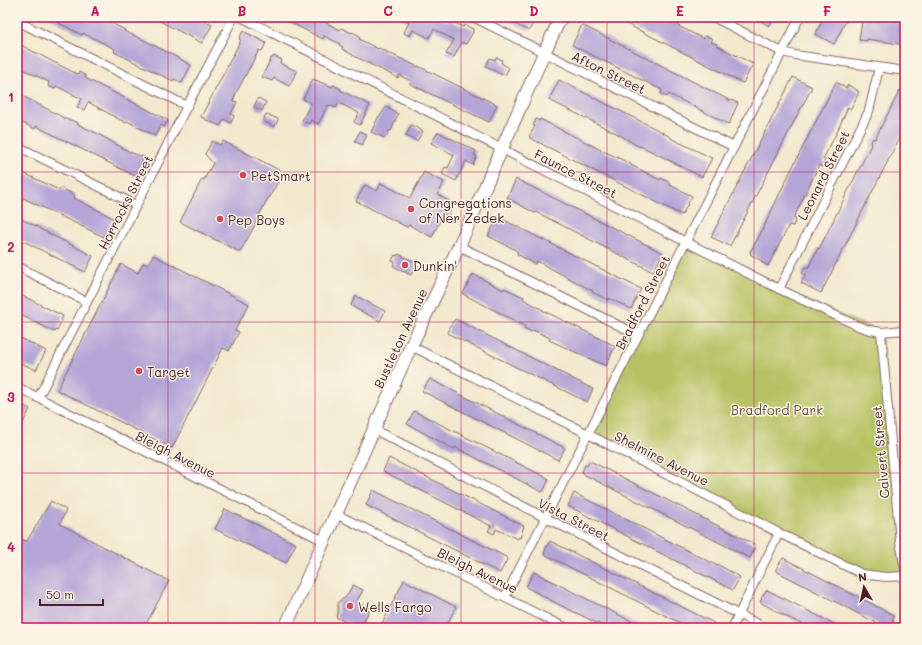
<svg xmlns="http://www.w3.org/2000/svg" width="922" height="645" font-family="Mali,sans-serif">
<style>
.green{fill:#b5c162;stroke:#807046}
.building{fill:#b4a5d7}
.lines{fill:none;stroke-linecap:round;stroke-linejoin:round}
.minor-casing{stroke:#856564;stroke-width:10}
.primary-casing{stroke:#856564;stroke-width:14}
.minor{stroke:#fff;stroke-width:8}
.primary{stroke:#fff;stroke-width:12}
.grid{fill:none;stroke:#c2185b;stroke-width:1;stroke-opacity:0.55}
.poi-dot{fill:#d1495b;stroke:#fcf5e5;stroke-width:1.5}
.labels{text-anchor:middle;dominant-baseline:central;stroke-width:3;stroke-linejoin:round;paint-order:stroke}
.street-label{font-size:13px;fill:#4a1f2b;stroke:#fcf5e5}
.poi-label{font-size:13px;fill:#4a1f2b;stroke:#fcf5e5;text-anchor:start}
.park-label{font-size:13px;fill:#6a503c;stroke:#fcf5e5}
.neatline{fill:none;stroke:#c2185b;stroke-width:1.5}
.grid-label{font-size:13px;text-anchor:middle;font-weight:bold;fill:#c2185b}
</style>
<rect width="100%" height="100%" fill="#fcf5e5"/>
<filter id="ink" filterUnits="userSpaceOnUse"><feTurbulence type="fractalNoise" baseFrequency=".025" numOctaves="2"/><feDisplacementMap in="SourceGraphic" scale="8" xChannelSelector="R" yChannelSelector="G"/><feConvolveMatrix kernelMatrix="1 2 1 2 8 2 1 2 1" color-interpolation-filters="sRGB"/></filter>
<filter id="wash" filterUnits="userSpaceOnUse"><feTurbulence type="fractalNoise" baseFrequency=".012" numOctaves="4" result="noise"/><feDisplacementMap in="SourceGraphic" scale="16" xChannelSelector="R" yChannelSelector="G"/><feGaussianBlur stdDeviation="0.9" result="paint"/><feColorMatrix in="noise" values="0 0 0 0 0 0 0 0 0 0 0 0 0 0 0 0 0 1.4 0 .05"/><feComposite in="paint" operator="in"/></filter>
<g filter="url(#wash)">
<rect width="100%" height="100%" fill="#f2e8ce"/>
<polygon class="green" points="686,242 779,289 881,332 905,576 862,574 588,434"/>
<g id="blocks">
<g class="building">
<polygon points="48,17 95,17 105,22 106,20 125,30 124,31 148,42 191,65 182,83 174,79 173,81 114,52 115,49 83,33 82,35"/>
<polygon points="152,17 197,17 212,25 202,43"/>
<polygon points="280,17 315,17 340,30 341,28 352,33 352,32 360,36 359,39 378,49 379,48 418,67 418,66 497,105 489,122 410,84 411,81 399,75 398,78 358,58 344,50 342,49 343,47 339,45 340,44 324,36 323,39"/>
<polygon points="399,17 438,17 448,22 449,20 463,27 464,25 473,29 473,32 466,44 462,42 454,57 446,54 454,40 434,29 429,38 413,30 410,36 404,33 409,22"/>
<polygon points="501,17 526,17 534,21 529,31"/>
<polygon points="613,17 659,17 672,23 673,21 679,24 678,26 704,39 705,36 713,39 711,42 717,44 716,45 753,64 743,83"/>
<polygon points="754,17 775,17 769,26"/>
<polygon points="825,17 848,17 834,44 815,34"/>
<polygon points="864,17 877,17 905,21 905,45 867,39 867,41 859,40 862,22 863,22"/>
<polygon points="582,25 731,101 731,100 738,103 729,124 726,123 669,94 667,97 661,94 662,90 572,45"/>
<polygon points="243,31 266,43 262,51 259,50 236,93 233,101 237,102 231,114 234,116 231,123 224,119 220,126 204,119 204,118 201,117 241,40 239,39"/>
<polygon points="17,43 71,71 78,74 79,72 86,76 85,78 168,120 164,127 161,125 155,136 127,121 126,123 88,102 84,110 77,107 82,99 56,86 55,89 48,86 49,82 17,66"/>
<polygon points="274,56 282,60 280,62 281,64 297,71 289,86 274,78 272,81 262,77 271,58 273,58"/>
<polygon points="496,57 502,60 501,63 509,68 505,75 502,73 502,75 486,66 490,58 495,60"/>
<polygon points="793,77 812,87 730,246 711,237"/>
<polygon points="313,79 332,87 333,85 341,89 340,90 370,105 360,125 354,122 359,113 339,103 336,108 328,105 318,124 311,120 309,124 302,121 311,103 303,99"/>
<polygon points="559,80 658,130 672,138 672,139 712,158 702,177 643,147 640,146 640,147 616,133 549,100"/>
<polygon points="836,82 846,88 848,85 857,90 857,91 859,92 851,109 848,107 836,134 823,159 825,161 822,167 819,165 797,211 793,218 796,219 793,226 789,225 768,266 761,262 762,261 750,254 751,252 750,252 762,231 788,176"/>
<polygon points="900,90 905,92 905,135 902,133 821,293 801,283 805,275 802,273 805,267 808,268 818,248 819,249 871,145 870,144 873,138 875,139"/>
<polygon points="17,93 68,120 71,120 78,123 77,124 98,134 130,152 143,157 141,164 143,165 139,174 136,173 135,176 36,126 35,129 17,120"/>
<polygon points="258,98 266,102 262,111 254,107"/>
<polygon points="386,107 398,114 391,131 390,130 385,138 371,132 379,116 380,116"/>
<polygon points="266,114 278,119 275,127 263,121"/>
<polygon points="536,119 539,121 540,119 599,149 627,162 631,164 631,165 660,180 661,178 670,183 670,185 692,196 682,215 530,138 529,137 535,126 533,125"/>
<polygon points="411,125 423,131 417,141 406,136"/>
<polygon points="360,131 367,135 362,145 355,141"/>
<polygon points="438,132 476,151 474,155 477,156 473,165 466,161 456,181 442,174 445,167 448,168 454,155 431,143"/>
<polygon points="212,141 220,145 223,141 281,171 277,179 279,180 269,198 268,198 259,215 260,216 240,252 180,222 202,179 204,180 213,163 205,154"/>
<polygon points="17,170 59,190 61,188 75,195 74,198 113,218 104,237 21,197 21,196 17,193"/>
<polygon points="424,172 444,182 438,195 454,204 448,216 443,214 432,237 409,225 407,227 356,201 365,185 377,191 381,183 410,198"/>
<polygon points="516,179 663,253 653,272 542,215 536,212 535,213 507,198"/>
<polygon points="17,217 40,228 40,229 93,256 85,272 17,238"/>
<polygon points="498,217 641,289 631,309 609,298 608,300 592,292 593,291 537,261 535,264 517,254 518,252 512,248 488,236"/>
<polygon points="398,254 417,263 411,275 393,266 395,262 392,261 395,255 397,256"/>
<polygon points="153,255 249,304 235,330 239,332 229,351 223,348 172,448 57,390 121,264 138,273 143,263 148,265"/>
<polygon points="473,274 503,290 504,288 524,297 523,299 543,310 542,310 615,346 606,366 549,340 550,338 533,330 532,332 524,328 525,326 463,294"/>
<polygon points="17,293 63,316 57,331 56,330 55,332 17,313"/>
<polygon points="356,296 385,311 380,321 353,307 351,305"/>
<polygon points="455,319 593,389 587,402 449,334 448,332 450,328 449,327"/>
<polygon points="17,336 46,351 36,370 21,363 22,361 17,359"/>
<polygon points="430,379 565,448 558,460 422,391"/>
<polygon points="17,402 30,409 17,435"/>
<polygon points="414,411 549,479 545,488 542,492 455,447 454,449 407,424"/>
<polygon points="389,458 524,526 520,538 519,537 518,539 496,529 494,534 488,531 491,526 383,471"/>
<polygon points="590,461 754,544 756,545 751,556 750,558 585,475 582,472 585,465 587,466"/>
<polygon points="373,490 508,558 500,573 366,505"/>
<polygon points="574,493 716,565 717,564 740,577 733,590 568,506"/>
<polygon points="51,501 66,510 60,524 169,581 144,628 17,628 17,538 27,541"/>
<polygon points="225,509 296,544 286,563 215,529"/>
<polygon points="550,541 714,623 712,628 690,628 544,554 547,545 548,545"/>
<polygon points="783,558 893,615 894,616 892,620 894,621 890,628 886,628 776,571 776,569"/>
<polygon points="534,572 581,596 645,628 607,628 558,604 526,587"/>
<polygon points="404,580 456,607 445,628 380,628"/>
<polygon points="353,585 363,590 356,602 370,609 360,628 357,628 336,617 338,612 338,602 346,597"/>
<polygon points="767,590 787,600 842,628 810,628 781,614 760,602 762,598 761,598"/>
</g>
</g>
</g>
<g filter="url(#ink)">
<use href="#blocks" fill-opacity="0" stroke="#856564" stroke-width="1"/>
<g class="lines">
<defs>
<g id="minor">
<polyline points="241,17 779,289 858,326 870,330 881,332 905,330"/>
<polyline points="473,17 734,147"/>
<polyline points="713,17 782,52 795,55 905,71"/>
<polyline points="17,21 187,106"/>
<polyline points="17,146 136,205"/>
<polyline points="459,246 638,335"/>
<polyline points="17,266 87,302"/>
<polyline points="779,289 869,111 879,68"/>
<polyline points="881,332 900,541 905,569"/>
<polyline points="411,346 588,434 779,533 862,574 886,577 905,576"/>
<polyline points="17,387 324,541"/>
<polyline points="38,398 187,106 234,17"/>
<polyline points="373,429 546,518 766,628"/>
<polyline points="336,514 566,628"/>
<polyline points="505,597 800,17"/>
<polyline points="732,628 779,533"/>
</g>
<polyline id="primary" points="285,628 411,346 459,246 544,53 561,17"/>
</defs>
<use href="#minor" class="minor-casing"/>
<use href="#primary" class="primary-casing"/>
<use href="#minor" class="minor"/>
<use href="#primary" class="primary"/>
</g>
</g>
<path class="grid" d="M168,17V628M315,17V628M461,17V628M607,17V628M754,17V628M17,172H905M17,322H905M17,473H905"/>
<g class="poi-dot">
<circle cx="243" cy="175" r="4"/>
<circle cx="411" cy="209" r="4"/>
<circle cx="220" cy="219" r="4"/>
<circle cx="405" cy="265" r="4"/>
<circle cx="139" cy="371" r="4"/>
<circle cx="350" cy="606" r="4"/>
</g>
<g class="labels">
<g class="street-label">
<text transform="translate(609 72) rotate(26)">Afton Street</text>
<text transform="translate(576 173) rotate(27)">Faunce Street</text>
<text transform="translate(823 175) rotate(-63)">Leonard Street</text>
<text transform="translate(125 202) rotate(-63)">Horrocks Street</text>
<text transform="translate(642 302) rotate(-63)">Bradford Street</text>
<text transform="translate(400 338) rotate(-65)">Bustleton Avenue</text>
<text transform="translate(880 452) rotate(-95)">Calvert Street</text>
<text transform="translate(176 454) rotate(27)">Bleigh Avenue</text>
<text transform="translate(662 458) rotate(27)">Shelmire Avenue</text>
<text transform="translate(574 519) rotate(27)">Vista Street</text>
<text transform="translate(478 570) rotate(26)">Bleigh Avenue</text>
</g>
<g class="poi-label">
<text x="251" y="175">PetSmart</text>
<text x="419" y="202">Congregations<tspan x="419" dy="15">of Ner Zedek</tspan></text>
<text x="228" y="219">Pep Boys</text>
<text x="413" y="265">Dunkin'</text>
<text x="147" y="371">Target</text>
<text x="358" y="606">Wells Fargo</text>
</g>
<g class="park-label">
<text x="777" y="409">Bradford Park</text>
</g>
</g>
<rect width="922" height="645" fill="none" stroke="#fcf5e5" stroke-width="44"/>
<g transform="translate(864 587) rotate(351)" stroke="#fcf5e5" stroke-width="3" paint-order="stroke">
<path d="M0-3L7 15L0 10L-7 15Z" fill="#4a1f2b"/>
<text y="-6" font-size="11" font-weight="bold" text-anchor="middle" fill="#4a1f2b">N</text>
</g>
<path d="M40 599v6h63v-6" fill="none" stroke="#4a1f2b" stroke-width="2"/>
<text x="46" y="599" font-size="12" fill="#4a1f2b" stroke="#fcf5e5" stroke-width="3" paint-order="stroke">50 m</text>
<rect x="22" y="22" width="878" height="601" class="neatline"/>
<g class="grid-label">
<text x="95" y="16">A</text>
<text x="242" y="16">B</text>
<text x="388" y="16">C</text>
<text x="534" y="16">D</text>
<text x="680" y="16">E</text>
<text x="827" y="16">F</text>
<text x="11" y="102">1</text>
<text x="11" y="252">2</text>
<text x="11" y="402">3</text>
<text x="11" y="552">4</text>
</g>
</svg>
